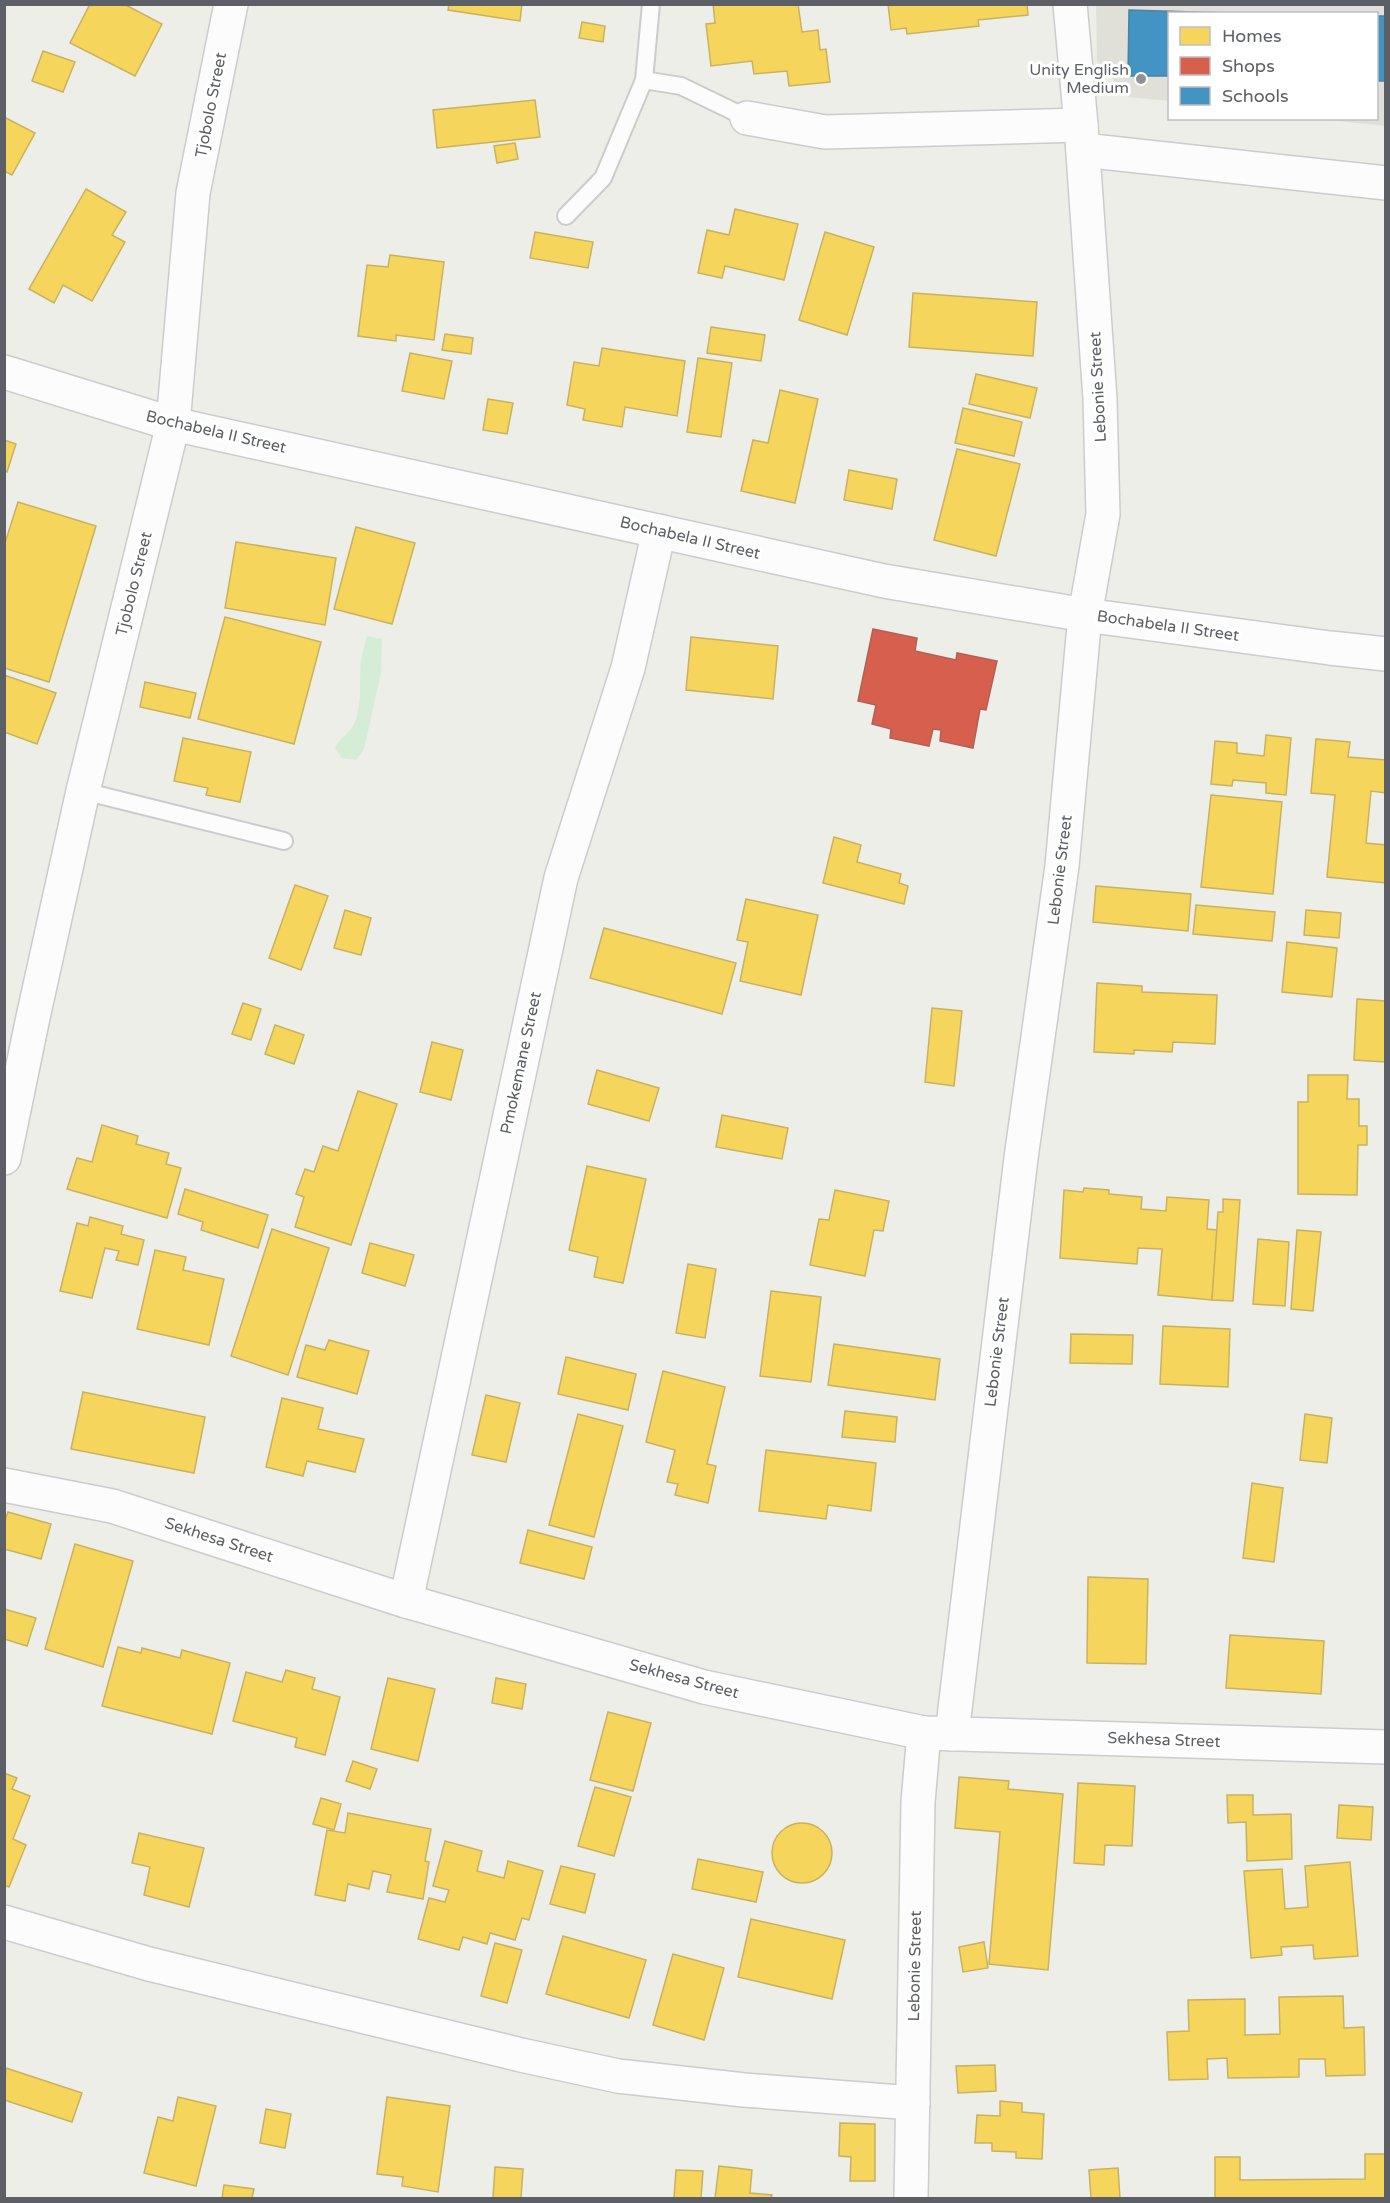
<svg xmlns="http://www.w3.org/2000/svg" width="1390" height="2203" font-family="'Varela Round',sans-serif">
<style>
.education{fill:#e0e0d8}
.green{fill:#d5ecd7}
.homes{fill:#f6d55c;stroke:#c8b25f;stroke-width:1.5}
.shops{fill:#d6604d;stroke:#b26055;stroke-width:1.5}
.schools{fill:#4393c3;stroke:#4b83a7;stroke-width:1.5}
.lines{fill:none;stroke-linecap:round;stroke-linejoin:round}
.lane-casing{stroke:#cbcccb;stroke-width:20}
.street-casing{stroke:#cbcccb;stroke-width:36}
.lane{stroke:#fcfcfc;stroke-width:16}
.street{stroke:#fcfcfc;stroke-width:33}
.poi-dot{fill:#909194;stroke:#fff;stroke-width:2}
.labels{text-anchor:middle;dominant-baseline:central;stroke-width:6;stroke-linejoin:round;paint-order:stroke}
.poi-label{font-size:16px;fill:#5d5f67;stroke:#fff;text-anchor:end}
.street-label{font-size:16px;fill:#5d5f67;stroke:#fff}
</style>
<rect width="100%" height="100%" fill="#eeeee9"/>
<polygon class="education" points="1096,5 1385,5 1385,126 1318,119 1376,118 1376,14 1170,14 1169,101 1128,97 1097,61"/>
<path class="green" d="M367,636L382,639L381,673L364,749L356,760L342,758L335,748C340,737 349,734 353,726C363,706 359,682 361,660C362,652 365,644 367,636Z"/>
<g class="homes">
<polygon points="90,4 124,4 162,24 135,76 70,43"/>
<polygon points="449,4 522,4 520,21 448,10"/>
<polygon points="713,4 798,4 802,32 818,30 820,50 826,49 830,82 789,86 787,71 754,74 752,61 711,66 706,24 715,23"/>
<polygon points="888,4 1027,4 1028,15 978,20 979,26 907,34 906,28 891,30"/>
<polygon points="582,22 605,26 603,42 579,38"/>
<polygon points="43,51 75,62 63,92 32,81"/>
<polygon points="535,100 540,137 437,148 433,110"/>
<polygon points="4,117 35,133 12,175 4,171"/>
<polygon points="515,143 518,159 497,163 494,146"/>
<polygon points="86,189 126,212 112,235 125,242 92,301 63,285 54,303 29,289"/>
<polygon points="735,209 798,224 784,280 725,266 722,278 698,273 707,230 729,235"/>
<polygon points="535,232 593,242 588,268 530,258"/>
<polygon points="825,232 874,247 847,335 799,320"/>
<polygon points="390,255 444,262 434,340 396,335 396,341 358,336 367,265 388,267"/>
<polygon points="913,293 1037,302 1033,356 909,347"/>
<polygon points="711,327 765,335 761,361 707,353"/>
<polygon points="445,334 473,338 471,354 442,350"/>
<polygon points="602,348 685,361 677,416 625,407 622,427 583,420 585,409 567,405 574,362 599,366"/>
<polygon points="410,353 452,361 444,399 402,391"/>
<polygon points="698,358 732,363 721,437 687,432"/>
<polygon points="976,374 1037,388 1030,418 969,404"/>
<polygon points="780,390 818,399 795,503 741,491 753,440 768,443"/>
<polygon points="488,399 513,403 507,434 483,430"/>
<polygon points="963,408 1022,422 1014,456 955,443"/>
<polygon points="4,440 16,444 7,472 4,471"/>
<polygon points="957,449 1020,464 996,556 934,540"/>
<polygon points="849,470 897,479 892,509 844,500"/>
<polygon points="18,502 96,526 49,682 4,668 4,546"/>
<polygon points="356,527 415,543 392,624 334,609"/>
<polygon points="236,542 336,558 325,625 225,608"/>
<polygon points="225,617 321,642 294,744 198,719"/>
<polygon points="691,637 778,646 773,699 686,690"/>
<polygon points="4,675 56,693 37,744 4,732"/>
<polygon points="145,682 196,693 190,718 140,707"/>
<polygon points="1266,735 1291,738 1286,795 1266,793 1266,783 1233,780 1232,786 1211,784 1215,741 1237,743 1237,753 1264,756"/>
<polygon points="183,738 251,752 240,802 206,795 208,788 174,781"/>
<polygon points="1316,739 1350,742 1348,757 1386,760 1386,793 1371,791 1366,843 1386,845 1386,883 1327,877 1335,795 1311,793"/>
<polygon points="1211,795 1282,802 1273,894 1201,887"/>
<polygon points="834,837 861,845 857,862 901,874 899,883 908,886 904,904 823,883"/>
<polygon points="295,885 328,896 301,970 269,958"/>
<polygon points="1096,886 1191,894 1188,931 1093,922"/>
<polygon points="746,899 818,915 801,995 740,981 748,942 737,940"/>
<polygon points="1196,905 1275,912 1272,941 1193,934"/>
<polygon points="345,910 371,918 361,955 334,948"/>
<polygon points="1306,910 1341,913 1339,938 1304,935"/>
<polygon points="604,928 736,963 722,1014 590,978"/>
<polygon points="1287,942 1337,948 1332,997 1282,992"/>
<polygon points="1097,983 1142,986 1142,992 1217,995 1215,1044 1173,1042 1172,1052 1134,1050 1134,1054 1094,1052"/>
<polygon points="1357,999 1386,1001 1386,1062 1354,1060"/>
<polygon points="243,1003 261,1009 251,1040 232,1034"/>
<polygon points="932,1008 962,1011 954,1086 925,1082"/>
<polygon points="275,1025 304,1035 294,1064 265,1054"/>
<polygon points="432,1042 463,1050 451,1100 420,1092"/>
<polygon points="597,1070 659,1088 649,1121 588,1104"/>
<polygon points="1308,1075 1348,1075 1347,1099 1359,1099 1359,1126 1367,1126 1367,1145 1358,1145 1357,1195 1298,1194 1298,1102 1308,1102"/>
<polygon points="358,1091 397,1104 351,1245 295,1227 304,1197 296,1194 305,1169 314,1172 323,1146 338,1151"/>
<polygon points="722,1115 788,1128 782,1159 716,1147"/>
<polygon points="102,1125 138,1136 136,1144 169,1153 166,1164 181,1168 167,1218 67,1189 77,1158 92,1162"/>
<polygon points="587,1166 646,1179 623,1283 594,1277 598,1257 569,1250"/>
<polygon points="1084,1188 1109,1190 1109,1194 1142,1197 1141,1209 1166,1211 1167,1197 1209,1200 1207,1229 1217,1230 1212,1300 1158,1295 1162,1249 1138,1248 1137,1264 1060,1258 1064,1190 1083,1192"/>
<polygon points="185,1189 268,1215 258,1248 201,1230 203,1222 178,1214"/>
<polygon points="835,1190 889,1201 883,1231 874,1230 865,1276 810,1265 819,1219 829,1220"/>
<polygon points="1223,1199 1240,1200 1233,1301 1212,1300 1218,1212 1223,1212"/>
<polygon points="90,1217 123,1226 121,1234 144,1240 138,1265 116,1260 119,1251 105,1248 92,1298 60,1291 77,1223 88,1226"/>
<polygon points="272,1229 329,1248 288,1375 231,1356"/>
<polygon points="1297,1230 1321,1232 1313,1311 1291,1309"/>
<polygon points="1258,1239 1289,1242 1285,1306 1253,1304"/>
<polygon points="370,1243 414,1255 405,1286 362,1273"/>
<polygon points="155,1250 186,1257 183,1270 224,1279 209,1345 137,1329"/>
<polygon points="688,1264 716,1269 705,1338 676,1333"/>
<polygon points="771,1291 821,1297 811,1382 760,1376"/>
<polygon points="1163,1326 1230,1329 1228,1387 1160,1384"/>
<polygon points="1071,1334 1133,1335 1132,1364 1070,1363"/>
<polygon points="329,1340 369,1351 357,1394 297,1377 306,1345 325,1350"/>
<polygon points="834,1344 940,1359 935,1400 828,1385"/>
<polygon points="566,1357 636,1374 628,1410 558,1394"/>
<polygon points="663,1371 725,1387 707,1464 716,1466 708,1503 675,1495 678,1484 667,1482 675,1450 646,1442"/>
<polygon points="83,1392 205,1417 194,1473 71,1449"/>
<polygon points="486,1395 520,1403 506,1462 472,1455"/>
<polygon points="282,1398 323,1408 318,1429 364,1439 355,1472 307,1461 303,1476 266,1467"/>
<polygon points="845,1411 897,1417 895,1442 842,1437"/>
<polygon points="578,1414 623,1426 594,1537 549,1525"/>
<polygon points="1305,1414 1332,1418 1327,1463 1300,1460"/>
<polygon points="766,1450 876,1463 871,1511 828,1505 826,1519 759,1511"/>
<polygon points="1252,1483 1283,1488 1274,1562 1243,1558"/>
<polygon points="8,1512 51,1524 41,1559 4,1549 4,1523"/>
<polygon points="528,1530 592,1547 584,1579 520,1563"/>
<polygon points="75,1544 133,1561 103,1667 45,1649"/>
<polygon points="1088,1577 1148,1579 1146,1664 1087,1663"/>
<polygon points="4,1609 36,1618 27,1646 4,1639"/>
<polygon points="1230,1635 1324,1641 1321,1694 1226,1688"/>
<polygon points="118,1647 141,1653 142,1648 180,1658 182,1650 230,1663 212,1734 102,1706"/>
<polygon points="286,1670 315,1678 312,1689 340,1697 325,1755 295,1747 297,1738 233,1721 246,1672 282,1682"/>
<polygon points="388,1678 435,1689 418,1761 371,1749"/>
<polygon points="496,1678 526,1684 522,1709 492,1703"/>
<polygon points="608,1712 651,1723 633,1791 590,1780"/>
<polygon points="353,1761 377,1769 370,1789 346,1781"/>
<polygon points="4,1773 17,1778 12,1789 30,1796 13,1839 26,1845 9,1887 4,1885"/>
<polygon points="959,1777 1009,1781 1008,1789 1063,1794 1048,1970 989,1964 1000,1832 955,1828"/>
<polygon points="1078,1783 1135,1786 1132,1846 1105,1845 1104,1865 1074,1863"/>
<polygon points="595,1787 631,1797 614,1856 578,1846"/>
<polygon points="1227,1795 1253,1795 1253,1815 1291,1814 1292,1859 1247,1861 1246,1822 1228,1823"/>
<polygon points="321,1798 341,1804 334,1830 313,1824"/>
<polygon points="1339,1805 1373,1807 1371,1840 1337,1838"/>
<polygon points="348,1813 431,1829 425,1861 429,1862 423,1899 387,1892 391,1875 373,1871 369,1889 348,1884 345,1901 315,1895 327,1830 345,1833"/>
<circle cx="802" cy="1853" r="30"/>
<polygon points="139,1833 204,1848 189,1907 144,1895 150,1867 132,1863"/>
<polygon points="445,1841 482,1851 477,1871 504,1878 508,1861 543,1871 529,1920 522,1918 515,1940 490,1933 487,1944 463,1937 459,1950 418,1939 429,1898 445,1902 449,1890 433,1886"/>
<polygon points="698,1859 763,1872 756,1902 692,1889"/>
<polygon points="1350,1862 1358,1956 1314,1959 1313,1945 1281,1947 1282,1955 1251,1958 1244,1871 1282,1869 1285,1909 1308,1907 1305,1866"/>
<polygon points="561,1866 595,1874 585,1913 550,1904"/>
<polygon points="751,1919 845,1940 832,1999 738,1977"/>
<polygon points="563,1936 646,1960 629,2018 546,1994"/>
<polygon points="984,1942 988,1968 963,1972 959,1947"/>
<polygon points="495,1943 522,1950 507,2003 481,1996"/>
<polygon points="673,1954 724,1968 704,2040 653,2025"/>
<polygon points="1343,1996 1344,2028 1364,2027 1365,2075 1326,2076 1325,2059 1299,2059 1299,2077 1228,2078 1227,2058 1207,2059 1208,2079 1169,2080 1167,2032 1189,2031 1188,2000 1245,1999 1245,2035 1280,2034 1279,1997"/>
<polygon points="995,2065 996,2091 958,2093 956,2066"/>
<polygon points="6,2068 82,2093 72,2122 4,2100"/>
<polygon points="178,2097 216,2106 196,2186 144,2173 158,2117 173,2121"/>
<polygon points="387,2097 450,2106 438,2192 402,2186 403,2177 377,2174"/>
<polygon points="1000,2101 1022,2103 1022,2112 1044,2114 1042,2159 1016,2158 1016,2152 992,2151 992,2143 975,2143 977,2115 1000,2116"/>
<polygon points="266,2109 291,2114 285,2148 260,2143"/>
<polygon points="840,2123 875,2124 875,2181 850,2181 851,2157 839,2156"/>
<polygon points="1365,2154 1386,2154 1386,2198 1215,2198 1215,2157 1240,2157 1240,2180 1365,2179"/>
<polygon points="719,2166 752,2170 750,2193 772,2195 771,2198 715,2198"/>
<polygon points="495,2167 523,2169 521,2198 493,2198"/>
<polygon points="1118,2168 1120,2198 1091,2198 1089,2170"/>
<polygon points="676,2170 703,2171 701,2198 674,2198"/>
<polygon points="224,2185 254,2189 252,2198 222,2198"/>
</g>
<polygon class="shops" points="873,629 917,638 915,651 956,660 957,653 997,661 986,710 980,709 973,748 940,741 941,730 933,729 929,746 890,738 891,729 872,724 876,705 858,701"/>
<g class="schools">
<polygon points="1129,10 1260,14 1170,14 1170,76 1128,76"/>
<rect x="1376" y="16" width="10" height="65"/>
</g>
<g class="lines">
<defs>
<g id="lane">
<polyline points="651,4 644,80 681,86 747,118"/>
<polyline points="566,216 603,178 644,80"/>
<polyline points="83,791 284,841"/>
</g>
<g id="street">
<polyline points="747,118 825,132 1081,125"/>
<polyline points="1083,150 1386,183"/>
<polyline points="4,372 173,424 884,581 1085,615 1330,648 1386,654"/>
<polyline points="4,1158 32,1022 83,791 173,424 193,193 231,4"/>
<polyline points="4,1485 112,1506 406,1601 704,1687 924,1733 1386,1747"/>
<polyline points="406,1601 561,878 628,668 659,531"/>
<polyline points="952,1734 1021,1158 1062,866 1085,615 1103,514 1100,399 1081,125 1070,4"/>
<polyline points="4,1922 149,1964 521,2055 618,2076 744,2090 913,2103"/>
<polyline points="911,2198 918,1802 924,1733"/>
</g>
</defs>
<use href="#lane" class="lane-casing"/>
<use href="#street" class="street-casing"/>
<use href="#lane" class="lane"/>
<use href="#street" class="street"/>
</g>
<circle class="poi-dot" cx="1141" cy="79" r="6"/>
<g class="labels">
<g class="poi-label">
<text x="1129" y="70">Unity English<tspan x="1129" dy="18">Medium</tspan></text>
</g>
<g class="street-label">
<text transform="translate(211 105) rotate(-79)">Tjobolo Street</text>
<text transform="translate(1098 387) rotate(-93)">Lebonie Street</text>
<text transform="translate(216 432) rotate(13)">Bochabela II Street</text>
<text transform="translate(690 538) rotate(13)">Bochabela II Street</text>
<text transform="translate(134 584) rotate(-76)">Tjobolo Street</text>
<text transform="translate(1168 626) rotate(8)">Bochabela II Street</text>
<text transform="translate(1060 870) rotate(-83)">Lebonie Street</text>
<text transform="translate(521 1063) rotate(-78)">Pmokemane Street</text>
<text transform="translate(997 1352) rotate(-83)">Lebonie Street</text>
<text transform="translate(219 1540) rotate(18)">Sekhesa Street</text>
<text transform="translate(684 1679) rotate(15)">Sekhesa Street</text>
<text transform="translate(1164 1740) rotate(2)">Sekhesa Street</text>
<text transform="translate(915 1966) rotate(-89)">Lebonie Street</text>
</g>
</g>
<rect width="1390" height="2203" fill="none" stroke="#5d5f67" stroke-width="12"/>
<rect x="1168" y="12" width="210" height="108" fill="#ffffff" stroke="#bebfc2" stroke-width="1.5"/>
<rect x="1180" y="27" width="30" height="18" fill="#f6d55c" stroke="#bebfc2" stroke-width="1.5"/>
<text x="1222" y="42" font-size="18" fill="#5d5f67">Homes</text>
<rect x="1180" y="57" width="30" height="18" fill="#d6604d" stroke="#bebfc2" stroke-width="1.5"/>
<text x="1222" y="72" font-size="18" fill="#5d5f67">Shops</text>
<rect x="1180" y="87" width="30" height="18" fill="#4393c3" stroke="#bebfc2" stroke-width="1.5"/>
<text x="1222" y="102" font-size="18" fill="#5d5f67">Schools</text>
</svg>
